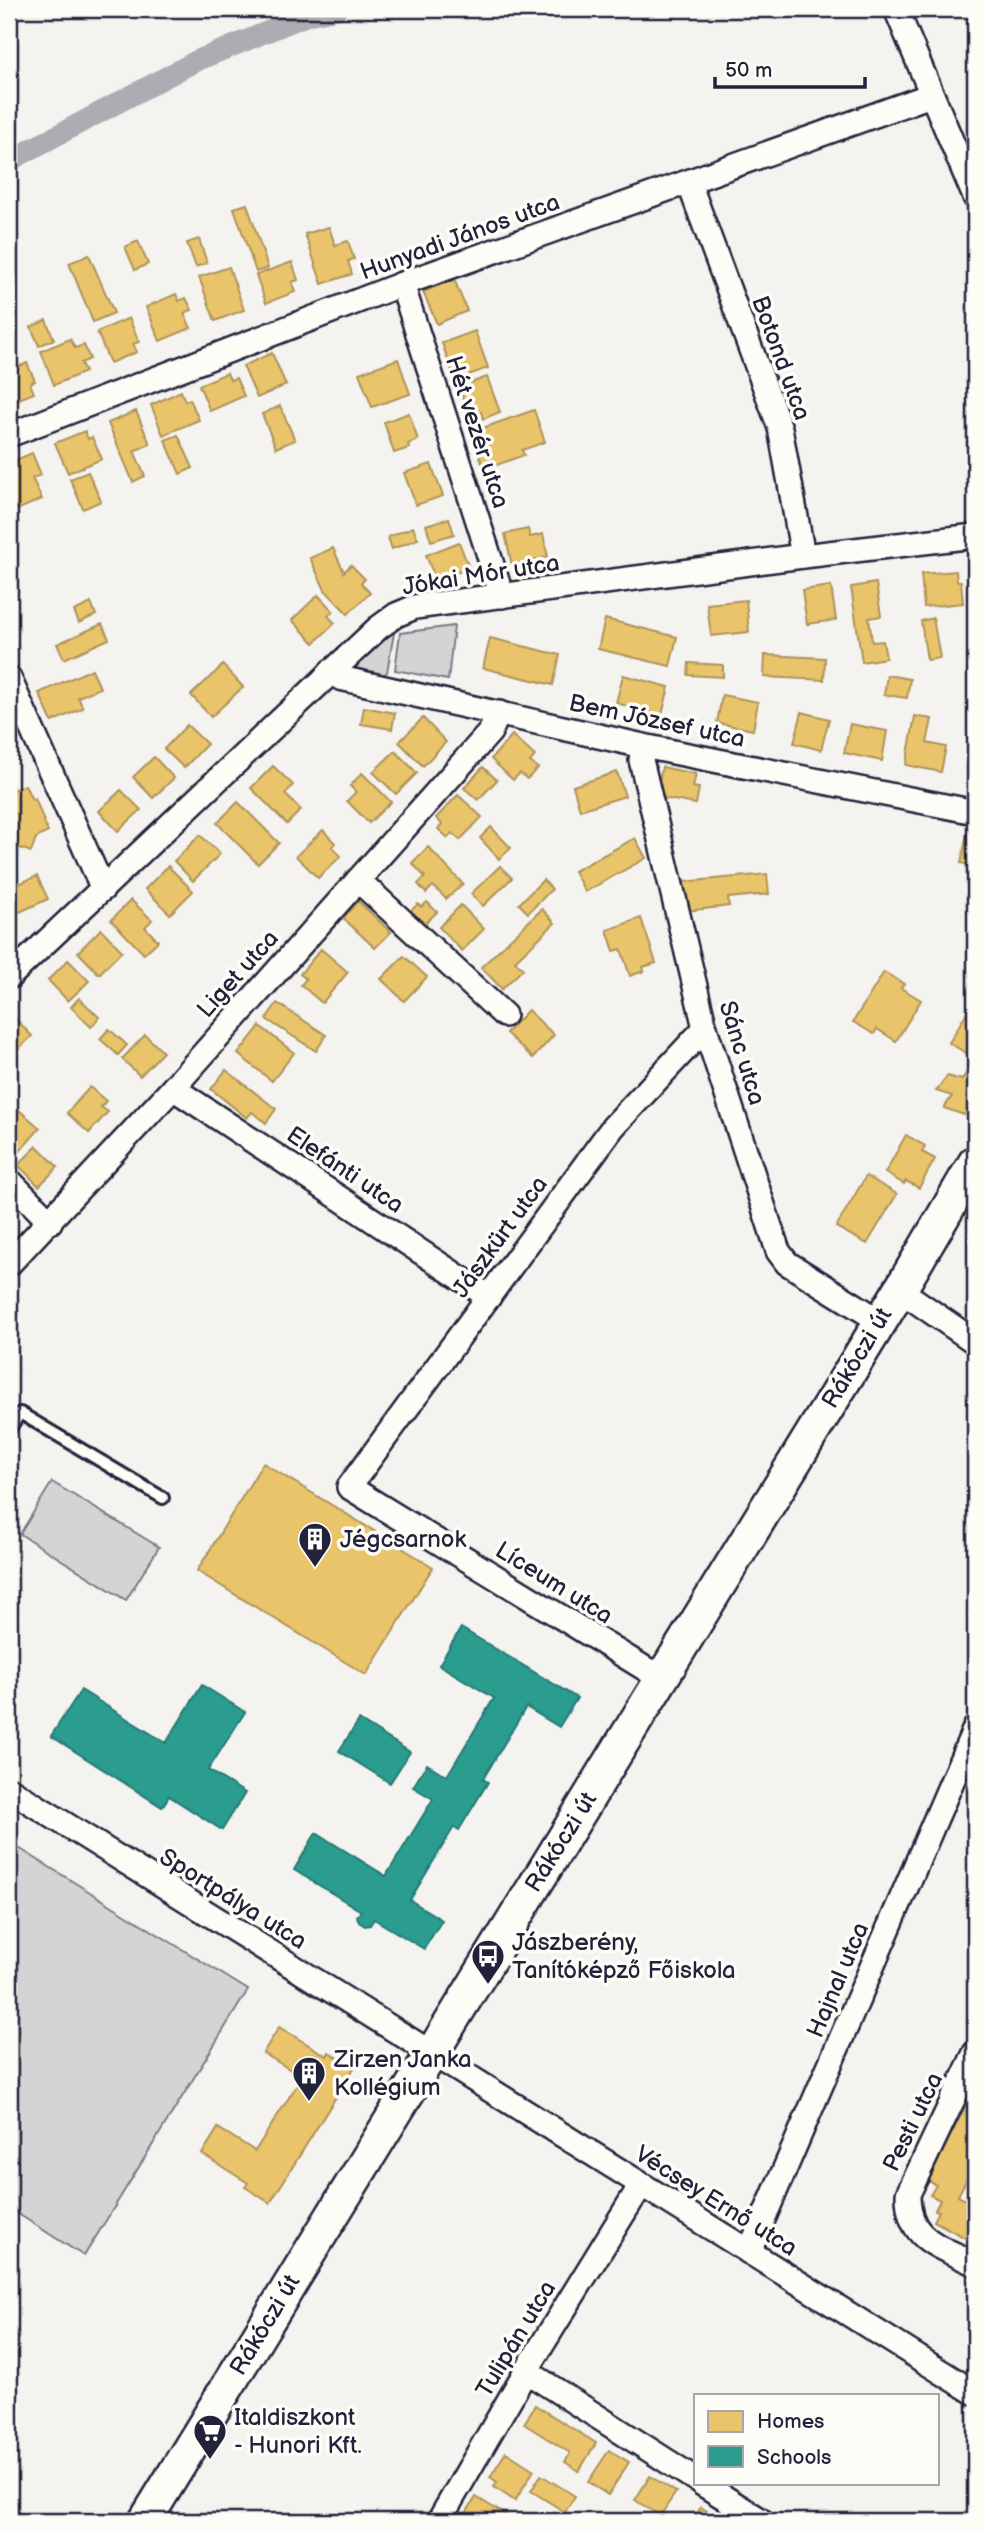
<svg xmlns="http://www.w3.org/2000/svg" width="984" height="2530" font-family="'Balsamiq Sans',sans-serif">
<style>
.green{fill:#d5d4d5;stroke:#7c7b88;stroke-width:2}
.homes{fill:#e9c46a;stroke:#ad935c;stroke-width:2}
.schools{fill:#2a9d8f;stroke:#287876;stroke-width:2}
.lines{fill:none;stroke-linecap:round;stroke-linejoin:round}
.canal{stroke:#acacb2;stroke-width:21}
.lane-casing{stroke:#22223b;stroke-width:16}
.street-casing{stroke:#22223b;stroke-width:28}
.secondary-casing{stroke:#22223b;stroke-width:37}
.lane{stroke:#fdfcf7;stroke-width:10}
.street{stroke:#fdfcf7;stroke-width:23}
.secondary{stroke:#fdfcf7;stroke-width:32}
.labels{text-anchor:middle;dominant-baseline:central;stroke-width:7;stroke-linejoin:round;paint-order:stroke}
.street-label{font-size:24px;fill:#22223b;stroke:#fdfcf7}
.poi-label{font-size:24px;fill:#22223b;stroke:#fdfcf7;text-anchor:start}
</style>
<rect width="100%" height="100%" fill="#f4f3ef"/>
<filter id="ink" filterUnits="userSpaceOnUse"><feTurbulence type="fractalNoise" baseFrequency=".0143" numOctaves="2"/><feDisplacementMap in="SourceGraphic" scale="14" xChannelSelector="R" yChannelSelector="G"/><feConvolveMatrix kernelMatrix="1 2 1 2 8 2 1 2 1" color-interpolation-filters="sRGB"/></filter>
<g filter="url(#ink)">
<g class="green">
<polygon points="454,626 448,680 395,670 400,633"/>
<polygon points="384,631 394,633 387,672 382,677 346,667"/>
<polygon points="52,1482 159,1547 126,1600 20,1534"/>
<polygon points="9,1842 248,1990 84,2256 9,2208"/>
</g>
<g class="homes">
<polygon points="247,204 268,268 256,272 234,208"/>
<polygon points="329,227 335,245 348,241 354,259 348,261 352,274 322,284 305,234"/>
<polygon points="199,239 207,263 196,267 187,243"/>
<polygon points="138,241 148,264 135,270 125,247"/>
<polygon points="89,255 114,313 93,322 69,263"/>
<polygon points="292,262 298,280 292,282 295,292 266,303 256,275"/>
<polygon points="229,267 244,310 215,321 199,277"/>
<polygon points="454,279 467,311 437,324 423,292"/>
<polygon points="176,294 179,301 186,298 192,310 184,313 191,328 160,341 146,307"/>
<polygon points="129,318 139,342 133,344 137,352 110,363 97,332"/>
<polygon points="46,320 54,339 39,346 31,327"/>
<polygon points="475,331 488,368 455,380 442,343"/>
<polygon points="70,339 75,348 84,345 90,359 81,363 85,372 54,385 41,351"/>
<polygon points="272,353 286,385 257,398 243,366"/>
<polygon points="398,359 410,394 372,407 359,373"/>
<polygon points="27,363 35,381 30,383 34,393 9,403 9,371"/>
<polygon points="227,373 230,380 236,378 244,396 210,411 199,385"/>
<polygon points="487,377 500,412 483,419 481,412 469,416 459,387"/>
<polygon points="181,391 185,401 190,399 199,420 163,435 151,405"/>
<polygon points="280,406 295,440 276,448 262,414"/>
<polygon points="534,410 545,442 522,450 524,455 494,466 492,460 482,463 471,432"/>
<polygon points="136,411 150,444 134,451 145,476 133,482 108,423"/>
<polygon points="409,413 418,440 408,444 409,448 394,453 384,422"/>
<polygon points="85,431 88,439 92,437 102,459 68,473 55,443"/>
<polygon points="178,435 193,468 180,474 165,440"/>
<polygon points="32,453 41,475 32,478 42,499 17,510 9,491 9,463"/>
<polygon points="431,464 443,496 416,505 404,473"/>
<polygon points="88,472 101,501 83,509 70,479"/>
<polygon points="449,518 454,534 431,541 426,525"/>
<polygon points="413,527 418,539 392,549 388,537"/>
<polygon points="528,529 530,537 543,534 548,557 512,565 505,534"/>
<polygon points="459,542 469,568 436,581 426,555"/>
<polygon points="333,548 344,572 351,565 365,579 361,583 370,593 348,614 325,590 310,558"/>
<polygon points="956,571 957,581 961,581 963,603 924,607 921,574"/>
<polygon points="876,583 881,616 869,618 872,642 883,641 886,658 862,662 851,587"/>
<polygon points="831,586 836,620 807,624 802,590"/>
<polygon points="318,595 333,611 328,616 335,623 314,643 292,620"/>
<polygon points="746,600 749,632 711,636 707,604"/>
<polygon points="91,603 96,615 79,623 74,611"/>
<polygon points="933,618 940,658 927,660 921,621"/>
<polygon points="605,619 677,637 670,666 598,649"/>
<polygon points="102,624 109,639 64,659 57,644"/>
<polygon points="490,638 560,655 553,685 483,668"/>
<polygon points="765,655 825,658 824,680 764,677"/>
<polygon points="689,663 723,665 723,677 688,675"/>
<polygon points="223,665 243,687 211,717 191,695"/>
<polygon points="92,669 100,688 78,697 83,708 52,722 39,693"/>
<polygon points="623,675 669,687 662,715 616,703"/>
<polygon points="887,675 910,679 907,698 884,695"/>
<polygon points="722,695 758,702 753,730 717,723"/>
<polygon points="364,707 395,713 392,729 361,724"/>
<polygon points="802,712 829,719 821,750 794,743"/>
<polygon points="915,716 932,719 927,743 946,747 941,772 906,765"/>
<polygon points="423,718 446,742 423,766 399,742"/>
<polygon points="850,724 887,731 882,761 844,753"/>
<polygon points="187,725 207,744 184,768 164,749"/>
<polygon points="512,735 535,756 530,762 538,768 527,779 520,773 513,780 491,759"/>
<polygon points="395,751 417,773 396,794 373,772"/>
<polygon points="154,757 174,778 153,798 133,777"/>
<polygon points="273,766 293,785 285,794 301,810 287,824 251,788"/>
<polygon points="483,767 497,780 478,800 464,788"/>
<polygon points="662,767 696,774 693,787 699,788 696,804 656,797"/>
<polygon points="617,772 625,796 580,810 573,786"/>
<polygon points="362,773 391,802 369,823 347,801 356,792 350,786"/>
<polygon points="9,778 14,790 25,785 32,800 35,798 48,832 36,838 31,852 17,847 9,833"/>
<polygon points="121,790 141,810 118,831 99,811"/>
<polygon points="458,795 482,817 460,840 452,833 448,838 438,829 442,824 436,818"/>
<polygon points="238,802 279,843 258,864 217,823"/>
<polygon points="491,827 511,848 499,859 480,838"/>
<polygon points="323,830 335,843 332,847 341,856 318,878 296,856"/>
<polygon points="967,834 975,836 975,866 961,863"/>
<polygon points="200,835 220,854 193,881 174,861"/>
<polygon points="635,838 646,858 585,892 574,871"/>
<polygon points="428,847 463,884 446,899 433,886 426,893 418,884 425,877 412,863"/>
<polygon points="168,866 193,891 170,914 145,889"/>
<polygon points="500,866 512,878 483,906 471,894"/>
<polygon points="767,874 769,894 728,898 729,906 686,911 683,882"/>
<polygon points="37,876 48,899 11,916 9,888"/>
<polygon points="543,880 552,889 528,913 519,904"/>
<polygon points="131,900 152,920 145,927 158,941 144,954 111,920"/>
<polygon points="358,901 391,932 375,948 343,918"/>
<polygon points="427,902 437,912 422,926 409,912 418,904 421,907"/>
<polygon points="461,905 484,929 462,951 439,927"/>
<polygon points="542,909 555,923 515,961 523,969 502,989 481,967"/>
<polygon points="641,918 656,963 643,967 644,971 630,976 621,949 614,951 607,930"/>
<polygon points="101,929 122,951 99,974 78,952"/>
<polygon points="321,949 348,972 322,1003 301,985 306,979 300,974"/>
<polygon points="404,956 427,977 404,1001 381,979"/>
<polygon points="68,960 89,981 68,1001 48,980"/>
<polygon points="884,972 904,984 901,988 921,1000 896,1041 877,1029 874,1034 853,1022"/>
<polygon points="79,998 99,1017 91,1027 71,1007"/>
<polygon points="975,998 975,1058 949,1043"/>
<polygon points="277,1003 326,1035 316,1051 266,1019"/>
<polygon points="528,1010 554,1035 533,1058 506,1033"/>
<polygon points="11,1014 32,1036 9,1058 9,1016"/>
<polygon points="260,1026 294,1053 272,1081 238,1054"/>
<polygon points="109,1029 127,1045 118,1055 100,1039"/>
<polygon points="145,1035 163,1052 140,1076 122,1059"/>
<polygon points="969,1068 975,1072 975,1097 964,1115 944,1108 952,1096 936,1091 947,1076 962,1080"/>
<polygon points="226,1070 276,1109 266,1123 252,1112 247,1118 211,1089"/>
<polygon points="90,1087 106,1101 101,1107 108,1112 89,1133 67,1113"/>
<polygon points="18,1109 40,1128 20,1151 9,1142 9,1120"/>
<polygon points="906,1135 925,1146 922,1152 935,1159 919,1188 906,1181 904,1184 885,1173"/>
<polygon points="37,1146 58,1167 39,1186 18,1165"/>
<polygon points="866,1176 897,1194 867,1244 836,1227"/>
<polygon points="263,1463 433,1567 366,1675 197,1571"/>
<polygon points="279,2027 327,2056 329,2052 354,2068 270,2203 245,2187 248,2183 202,2154 218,2128 255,2151 302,2077 263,2053"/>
<polygon points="975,2087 975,2162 958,2196 975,2205 975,2247 972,2245 973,2242 934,2221 939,2211 935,2210 940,2200 930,2195 936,2185 928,2181"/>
<polygon points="535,2405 596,2443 579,2471 565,2462 570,2453 524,2424"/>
<polygon points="609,2450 629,2462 608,2495 588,2482"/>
<polygon points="506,2452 534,2470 515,2501 494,2487 497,2482 490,2477"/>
<polygon points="541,2475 575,2496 565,2512 531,2491"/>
<polygon points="650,2476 676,2492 660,2516 635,2500"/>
<polygon points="476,2497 509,2517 506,2521 461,2521"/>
<polygon points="701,2507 719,2519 717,2521 692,2521"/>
</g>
<g class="schools">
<polygon points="461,1628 577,1698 559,1727 526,1707 483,1779 488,1782 459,1830 454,1827 410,1900 442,1920 424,1949 374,1919 370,1925 365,1926 359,1922 357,1916 361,1911 294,1870 316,1833 386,1876 433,1799 413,1787 427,1764 447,1776 494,1698 439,1665"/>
<polygon points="202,1685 245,1712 208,1770 245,1793 222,1830 169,1796 162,1807 51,1736 81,1690 166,1743"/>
<polygon points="359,1720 410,1752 390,1783 339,1751"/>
</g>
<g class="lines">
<polyline class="canal" points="9,161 196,61 308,15 337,9"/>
<defs>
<polyline id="lane" points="9,1430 20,1413 163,1498"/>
<g id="street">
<polyline points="896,9 975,197"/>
<polyline points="689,183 780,428 803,556"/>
<polyline points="402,284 502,596"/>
<polyline points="9,435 402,284 931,95"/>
<polyline points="331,671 340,678 643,746 975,812"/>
<polyline points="9,678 103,889"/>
<polyline points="643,746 641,760 705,1028 778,1251 787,1263 880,1321"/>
<polyline points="358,880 504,1015"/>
<polyline points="9,977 378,628 396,615 415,607 803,556 975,536"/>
<polyline points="173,1088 489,1297"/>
<polyline points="9,1180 50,1222"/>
<polyline points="9,1264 173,1088 490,732 499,713"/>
<polyline points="900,1290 975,1342"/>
<polyline points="662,1679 349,1487 613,1127 705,1028"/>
<polyline points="9,1789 975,2393"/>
<path d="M975,2053L908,2194C908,2241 938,2245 975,2264"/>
<polyline points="749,2252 975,1728"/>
<polyline points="526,2371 695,2479"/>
<polyline points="701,2483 762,2521"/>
<polyline points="439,2521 526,2371 641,2185"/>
</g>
<polyline id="secondary" points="145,2521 900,1290 975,1162"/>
</defs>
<use href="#lane" class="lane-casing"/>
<use href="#street" class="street-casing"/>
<use href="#secondary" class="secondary-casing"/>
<use href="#lane" class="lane"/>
<use href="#street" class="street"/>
<use href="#secondary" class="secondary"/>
</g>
</g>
<defs>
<symbol id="building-pin" viewBox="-11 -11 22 30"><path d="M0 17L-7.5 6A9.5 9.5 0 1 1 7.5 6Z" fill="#22223b" stroke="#fdfcf7"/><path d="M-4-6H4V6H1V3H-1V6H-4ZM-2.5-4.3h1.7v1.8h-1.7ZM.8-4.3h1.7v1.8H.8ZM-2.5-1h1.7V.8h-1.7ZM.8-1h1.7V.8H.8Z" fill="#fff"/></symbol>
<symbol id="bus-pin" viewBox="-11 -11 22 30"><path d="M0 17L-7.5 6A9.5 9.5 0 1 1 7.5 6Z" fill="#22223b" stroke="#fdfcf7"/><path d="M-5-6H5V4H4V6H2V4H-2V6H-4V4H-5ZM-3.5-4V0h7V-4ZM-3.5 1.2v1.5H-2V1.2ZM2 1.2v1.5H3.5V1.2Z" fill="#fff"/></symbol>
<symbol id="supermarket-pin" viewBox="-11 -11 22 30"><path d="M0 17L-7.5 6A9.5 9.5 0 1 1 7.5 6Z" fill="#22223b" stroke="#fdfcf7"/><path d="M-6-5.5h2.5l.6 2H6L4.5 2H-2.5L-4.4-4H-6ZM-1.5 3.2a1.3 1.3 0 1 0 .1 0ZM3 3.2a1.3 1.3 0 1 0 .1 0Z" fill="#fff"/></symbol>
</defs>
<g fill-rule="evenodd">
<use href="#building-pin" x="296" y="1520" width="38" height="52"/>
<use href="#bus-pin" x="469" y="1937" width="38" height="52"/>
<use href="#building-pin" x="290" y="2054" width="38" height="52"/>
<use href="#supermarket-pin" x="191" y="2412" width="38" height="52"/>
</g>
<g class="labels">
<g class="street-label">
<text transform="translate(460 237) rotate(-20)">Hunyadi János utca</text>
<text transform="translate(781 358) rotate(70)">Botond utca</text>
<text transform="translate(477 432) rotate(72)">Hét vezér utca</text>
<text transform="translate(481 575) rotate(-9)">Jókai Mór utca</text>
<text transform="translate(657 721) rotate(12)">Bem József utca</text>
<text transform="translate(238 974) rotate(-48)">Liget utca</text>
<text transform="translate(742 1053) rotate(73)">Sánc utca</text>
<text transform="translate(345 1170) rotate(34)">Elefánti utca</text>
<text transform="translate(500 1237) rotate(-54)">Jászkürt utca</text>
<text transform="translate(857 1358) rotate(-59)">Rákóczi út</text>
<text transform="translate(554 1583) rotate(32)">Líceum utca</text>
<text transform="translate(561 1842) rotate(-58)">Rákóczi út</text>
<text transform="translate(233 1899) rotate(32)">Sportpálya utca</text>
<text transform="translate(838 1980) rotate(-67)">Hajnal utca</text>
<text transform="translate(913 2122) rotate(-64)">Pesti utca</text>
<text transform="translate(716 2201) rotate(32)">Vécsey Ernő utca</text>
<text transform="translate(265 2325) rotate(-59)">Rákóczi út</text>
<text transform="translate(516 2339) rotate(-59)">Tulipán utca</text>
</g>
<g class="poi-label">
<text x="340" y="1539">Jégcsarnok</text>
<text x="512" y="1942">Jászberény,<tspan x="512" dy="28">Tanítóképző Főiskola</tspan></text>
<text x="334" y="2059">Zirzen Janka<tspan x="334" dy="28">Kollégium</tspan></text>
<text x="234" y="2417">Italdiszkont<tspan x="234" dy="28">- Hunori Kft.</tspan></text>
</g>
</g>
<rect width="984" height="2530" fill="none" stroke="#fdfcf7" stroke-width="35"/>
<rect x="18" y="18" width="949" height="2495" fill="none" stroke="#22223b" stroke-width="2.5" filter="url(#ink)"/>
<rect x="694" y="2394" width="245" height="91" fill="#fdfcf7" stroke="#a5a5ac" stroke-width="2"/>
<rect x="708" y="2411" width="35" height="21" fill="#e9c46a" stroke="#a5a5ac" stroke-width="2"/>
<text x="757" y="2428" font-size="21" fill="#22223b">Homes</text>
<rect x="708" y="2446" width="35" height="21" fill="#2a9d8f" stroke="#a5a5ac" stroke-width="2"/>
<text x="757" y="2464" font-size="21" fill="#22223b">Schools</text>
<path d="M715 77v10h150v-10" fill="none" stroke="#22223b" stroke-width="3.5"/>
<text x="725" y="77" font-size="21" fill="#22223b" stroke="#fdfcf7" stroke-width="5" paint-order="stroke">50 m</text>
</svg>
